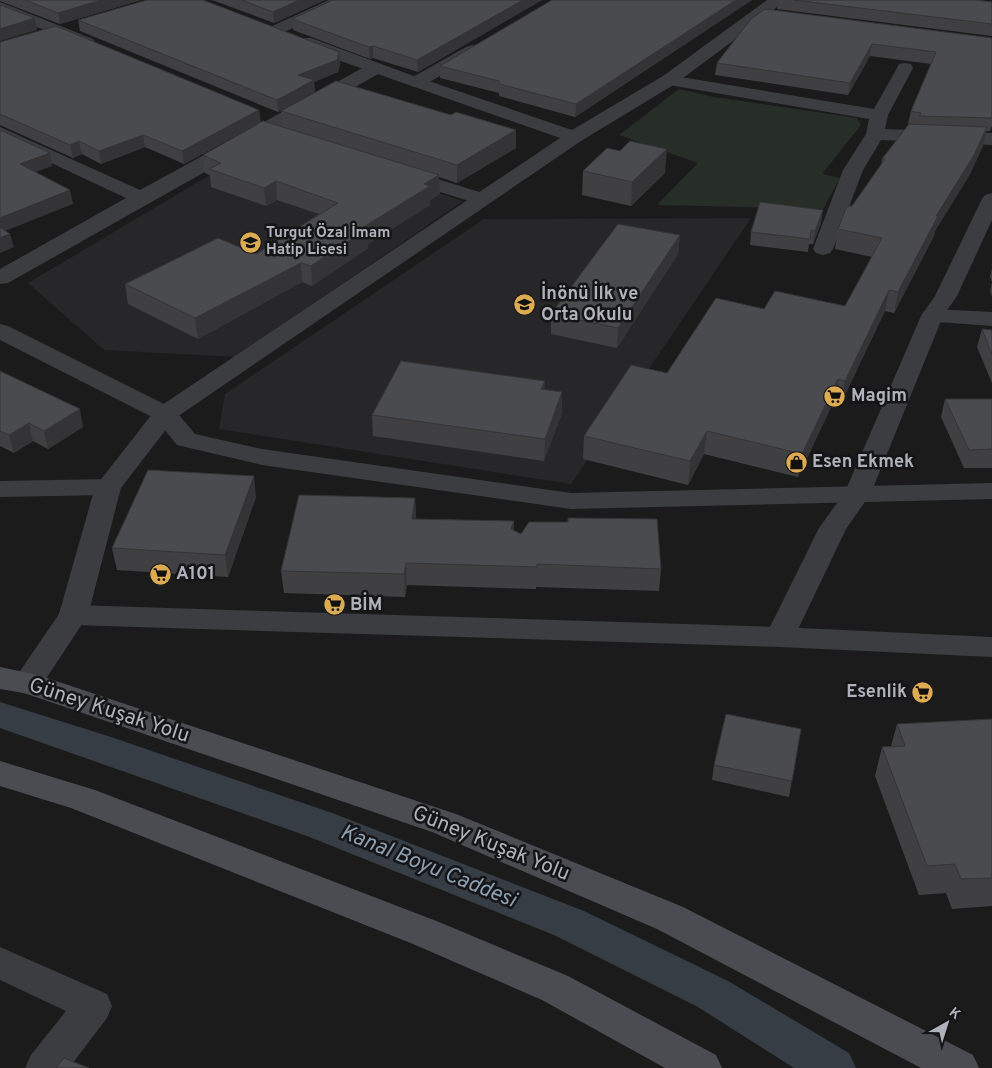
<svg xmlns="http://www.w3.org/2000/svg" width="992" height="1068" font-family="Overpass,sans-serif">
<style>
.built{fill:#272729}
.green{fill:#272e28}
.lines{fill:none;stroke-linecap:round;stroke-linejoin:round}
.canal{fill:#363d44;fill-rule:evenodd}
.minor{fill:#3c3d41;fill-rule:evenodd}
.tertiary{fill:#3c3d41;fill-rule:evenodd}
.secondary{fill:#4a4c51;fill-rule:evenodd}
.wall{fill:#404043}
.shaded-wall{fill:#343437}
.building{fill:#4a4b4e;stroke:#343437}
.labels{text-anchor:middle;dominant-baseline:central;stroke-width:5;stroke-linejoin:round;paint-order:stroke}
.far-poi-label{font-size:15px;font-weight:bold;fill:#afb2ba;stroke:#151517;text-anchor:start}
.poi-label{font-size:18px;font-weight:bold;fill:#afb2ba;stroke:#151517;text-anchor:start}
.near-street-label{font-size:21px;fill:#afb2ba;stroke:#151517}
.near-water-label{font-size:22px;font-style:italic;fill:#8b9fb0;stroke:#151517}
</style>
<rect width="100%" height="100%" fill="#1b1b1c"/>
<g class="built">
<polygon points="272,138 463,201 235,357 104,350 28,283"/>
<polygon points="751,218 571,484 219,429 225,394 484,219"/>
</g>
<polygon class="green" points="679,89 714,97 857,118 861,125 822,174 840,178 823,209 657,205 698,163 619,135"/>
<g class="lines">
<polygon class="canal" points="0,702 114,738 335,814 584,911 728,981 849,1053 856,1068 794,1068 698,1007 554,935 307,836 0,728"/>
<g class="minor">
<polygon points="329,0 350,0 347,3 282,33 270,33 268,30 270,27"/>
<polygon points="0,2 93,39 95,42 93,45 81,45 0,12"/>
<polygon points="472,45 478,47 480,50 478,53 423,86 417,87 411,86 408,82 411,78 466,47"/>
<polygon points="905,63 911,64 913,68 888,115 885,129 992,133 992,145 881,140 863,170 833,249 830,253 823,255 816,253 813,249 843,170 866,134 869,119 669,85 663,84 660,80 663,76 669,75 874,109 897,68 899,64"/>
<polygon points="374,64 380,65 382,69 380,73 8,283 0,284 0,269 126,198 0,139 0,127 140,190 368,65"/>
<polygon points="405,169 489,195 492,199 489,203 482,205 398,179 395,175 398,171"/>
<polygon points="932,309 992,312 992,326 924,321 921,316 924,311"/>
<polygon points="0,324 8,326 174,409 195,434 262,449 571,493 992,483 992,499 571,509 262,465 177,445 156,419 0,340"/>
<polygon points="108,479 117,481 121,487 117,493 108,495 0,497 0,481"/>
<polygon points="73,605 780,627 992,637 992,657 780,647 73,625 63,622 58,615 63,608"/>
<polygon points="0,947 107,994 112,1006 107,1018 69,1068 25,1068 31,1055 66,1011 0,980"/>
</g>
<g class="tertiary">
<polygon points="767,0 783,0 773,11 675,84 581,141 174,419 121,488 88,615 38,691 27,694 16,691 12,683 59,614 95,487 156,409 560,138 332,58 299,44 297,41 299,38 311,38 411,75 572,130 663,76"/>
<polygon points="992,193 992,220 957,296 943,316 871,493 846,529 791,644 780,647 769,644 765,637 819,528 845,492 921,316 935,296 982,199 985,195"/>
</g>
<g class="secondary">
<polygon points="0,667 38,675 456,814 683,907 973,1055 979,1068 921,1068 657,929 432,832 24,693 0,689"/>
<polygon points="0,761 95,790 439,922 568,976 716,1055 722,1068 665,1068 542,1000 413,944 71,808 0,786"/>
</g>
</g>
<g class="wall">
<polygon points="0,0 141,0 60,24 0,1"/>
<polygon points="212,0 325,0 274,23"/>
<polygon points="542,0 418,72 373,58 370,59 293,30 292,19"/>
<polygon points="752,0 575,117 499,96 499,93 440,78 440,66"/>
<polygon points="778,0 975,0 992,2 992,36 777,9"/>
<polygon points="751,19 992,38 992,126 990,131 986,131 983,146 970,174 935,231 934,236 894,313 885,311 841,403 834,401 798,477 704,454 688,485 583,459 584,436 667,373 764,309 845,306 872,257 835,249 838,229 852,206 881,166 882,159 911,124 908,124 911,111 931,64 870,56 848,95 715,75 717,63"/>
<polygon points="78,20 340,64 338,72 314,82 315,92 278,112 80,31"/>
<polygon points="0,42 261,122 184,164 145,147 101,164 82,154 73,158 0,125"/>
<polygon points="281,111 516,148 457,183 439,177 440,194 430,200 430,205 368,244 368,248 312,286 302,282 198,339 128,304 125,284 256,254 319,214 277,200 266,206 211,187 210,175 205,173 203,155 283,127"/>
<polygon points="583,171 665,173 631,206 582,195"/>
<polygon points="821,223 813,244 809,244 808,252 750,245 751,232"/>
<polygon points="680,235 678,254 617,348 551,334 551,314"/>
<polygon points="992,268 992,297 990,291 992,282 990,277"/>
<polygon points="982,329 992,330 992,383 977,347"/>
<polygon points="0,371 83,427 48,449 33,441 14,453 0,446"/>
<polygon points="544,390 562,392 562,413 544,461 373,436 372,415"/>
<polygon points="945,399 992,399 992,468 964,468 941,417"/>
<polygon points="256,497 228,577 117,570 112,548"/>
<polygon points="415,498 416,519 514,521 514,531 521,534 661,569 659,591 536,587 536,589 407,585 405,597 284,593 281,571"/>
<polygon points="992,719 992,906 952,909 946,893 919,895 875,776 882,747 891,746 897,724"/>
<polygon points="801,729 789,797 712,780 714,765"/>
</g>
<g class="shaded-wall">
<polygon points="101,0 141,0 60,24 58,13"/>
<polygon points="299,0 325,0 274,23 273,12"/>
<polygon points="523,0 542,0 418,72 417,60"/>
<polygon points="736,0 752,0 575,117 576,104"/>
<polygon points="35,18 37,30 0,41 0,29"/>
<polygon points="872,44 870,56 848,95 850,83"/>
<polygon points="373,46 373,58 370,59 369,47"/>
<polygon points="339,52 340,64 338,72 314,82 315,92 278,112 277,100 298,75"/>
<polygon points="259,110 261,122 184,164 182,151"/>
<polygon points="987,127 983,146 970,174 935,231 934,236 894,313 898,292 936,216"/>
<polygon points="516,130 516,148 457,183 457,165"/>
<polygon points="143,135 145,147 101,164 99,151"/>
<polygon points="79,141 82,154 73,158 70,145"/>
<polygon points="667,149 665,173 631,206 632,182"/>
<polygon points="50,153 52,166 22,177 20,164"/>
<polygon points="439,175 440,194 430,200 430,205 368,244 368,248 312,286 311,266 362,228 424,184"/>
<polygon points="276,181 277,200 266,206 264,188"/>
<polygon points="70,190 73,204 0,233 0,218"/>
<polygon points="823,210 821,223 813,244 815,231"/>
<polygon points="10,234 14,247 0,253 0,238"/>
<polygon points="680,235 678,254 617,348 618,328"/>
<polygon points="301,263 302,282 198,339 195,318"/>
<polygon points="889,290 885,311 841,403 845,381"/>
<polygon points="838,379 834,401 798,477 802,454"/>
<polygon points="545,381 544,402 541,389"/>
<polygon points="562,392 562,413 544,461 545,439"/>
<polygon points="80,409 83,427 48,449 44,431"/>
<polygon points="29,423 33,441 14,453 9,435"/>
<polygon points="707,431 704,454 688,485 690,461"/>
<polygon points="254,476 256,497 228,577 225,555"/>
<polygon points="415,498 416,520 412,519"/>
<polygon points="514,521 514,543 511,529"/>
<polygon points="406,563 407,585 405,597 404,574"/>
</g>
<g class="building">
<polygon points="25,0 101,0 58,13"/>
<polygon points="147,0 203,0 339,52 337,60 298,75 314,80 277,100 78,20"/>
<polygon points="241,0 299,0 273,12"/>
<polygon points="333,0 523,0 417,60 373,46 369,47 292,19"/>
<polygon points="552,0 736,0 576,104 499,84 499,81 440,66"/>
<polygon points="794,0 975,0 992,2 992,24"/>
<polygon points="0,5 35,18 0,29"/>
<polygon points="765,9 992,38 992,118 919,116 921,113 911,111 936,52 872,44 850,83 717,63 751,19"/>
<polygon points="56,26 259,110 182,151 143,135 99,151 79,141 70,145 0,114 0,42"/>
<polygon points="336,81 451,115 456,112 516,130 457,165 281,111"/>
<polygon points="263,121 439,175 424,184 430,186 362,228 367,229 311,266 301,263 195,318 125,284 218,238 256,254 338,203 276,181 264,188 209,169 221,163 203,155"/>
<polygon points="909,124 987,127 974,155 936,216 938,216 898,292 889,290 845,381 838,379 802,454 707,431 690,461 584,436 631,365 667,373 716,298 764,309 775,291 845,306 882,238 838,229 847,206 852,206 885,159 882,159"/>
<polygon points="0,130 50,153 20,164 70,190 0,218"/>
<polygon points="630,141 667,149 632,182 583,171 607,148 620,151"/>
<polygon points="760,202 823,210 815,231 811,230 810,239 751,232"/>
<polygon points="618,224 680,235 618,328 551,314"/>
<polygon points="0,227 10,234 0,238"/>
<polygon points="982,329 992,330 992,355"/>
<polygon points="401,361 545,381 541,389 562,392 545,439 372,415"/>
<polygon points="0,371 80,409 44,431 29,423 9,435 0,431"/>
<polygon points="945,399 992,399 992,449 969,450"/>
<polygon points="148,470 254,476 225,555 112,548"/>
<polygon points="299,495 415,498 412,519 514,521 511,529 521,534 529,522 568,522 568,518 657,519 661,569 537,564 537,567 406,563 404,574 281,571"/>
<polygon points="726,714 801,729 792,781 714,765"/>
<polygon points="992,719 992,878 961,879 955,864 927,866 882,747 905,746 897,724"/>
<polygon points="64,1058 89,1068 56,1068"/>
</g>
<defs>
<symbol id="school-disc" viewBox="-11 -11 22 22"><circle r="9.5" fill="#ddac52" stroke="#151517"/><path d="M0-5L7-2L0 1L-7-2ZM-4 1L0 2.5L4 1V4Q0 6-4 4Z" fill="#111"/></symbol>
<symbol id="supermarket-disc" viewBox="-11 -11 22 22"><circle r="9.5" fill="#ddac52" stroke="#151517"/><path d="M-6-5.5h2.5l.6 2H6L4.5 2H-2.5L-4.4-4H-6ZM-1.5 3.2a1.3 1.3 0 1 0 .1 0ZM3 3.2a1.3 1.3 0 1 0 .1 0Z" fill="#111"/></symbol>
<symbol id="shop-disc" viewBox="-11 -11 22 22"><circle r="9.5" fill="#ddac52" stroke="#151517"/><path d="M-5-2.5h2.3a2.7 3.5 0 0 1 5.4 0H5L5.5 6h-11ZM-1.5-2.5h3a1.5 2.3 0 0 0-3 0Z" fill="#111"/></symbol>
</defs>
<g fill-rule="evenodd">
<use href="#school-disc" x="238" y="230" width="25" height="25"/>
<use href="#school-disc" x="512" y="292" width="25" height="25"/>
<use href="#supermarket-disc" x="822" y="384" width="25" height="25"/>
<use href="#shop-disc" x="784" y="450" width="25" height="25"/>
<use href="#supermarket-disc" x="148" y="562" width="25" height="25"/>
<use href="#supermarket-disc" x="322" y="592" width="25" height="25"/>
<use href="#supermarket-disc" x="910" y="680" width="25" height="25"/>
</g>
<g class="labels">
<g class="far-poi-label">
<text x="266" y="233">Turgut Özal İmam<tspan x="266" dy="17">Hatip Lisesi</tspan></text>
</g>
<g class="poi-label">
<text x="541" y="294">İnönü İlk ve<tspan x="541" dy="21">Orta Okulu</tspan></text>
<text x="851" y="396">Magim</text>
<text x="812" y="462">Esen Ekmek</text>
<text x="176" y="574">A101</text>
<text x="350" y="605">BİM</text>
<text x="907" y="692" text-anchor="end">Esenlik</text>
</g>
<g class="near-street-label">
<text transform="translate(109 711) rotate(18)">Güney Kuşak Yolu</text>
<text transform="translate(491 844) rotate(22)">Güney Kuşak Yolu</text>
</g>
<g class="near-water-label">
<text transform="translate(428 867) rotate(22)">Kanal Boyu Caddesi</text>
</g>
</g>
<g transform="translate(947 1023) rotate(39)" stroke="#151517" stroke-width="4" paint-order="stroke">
<path d="M0-4L9 19L0 12L-9 19Z" fill="#afb2ba"/>
<text y="-8" font-size="14" font-weight="bold" text-anchor="middle" fill="#afb2ba">K</text>
</g>
</svg>
